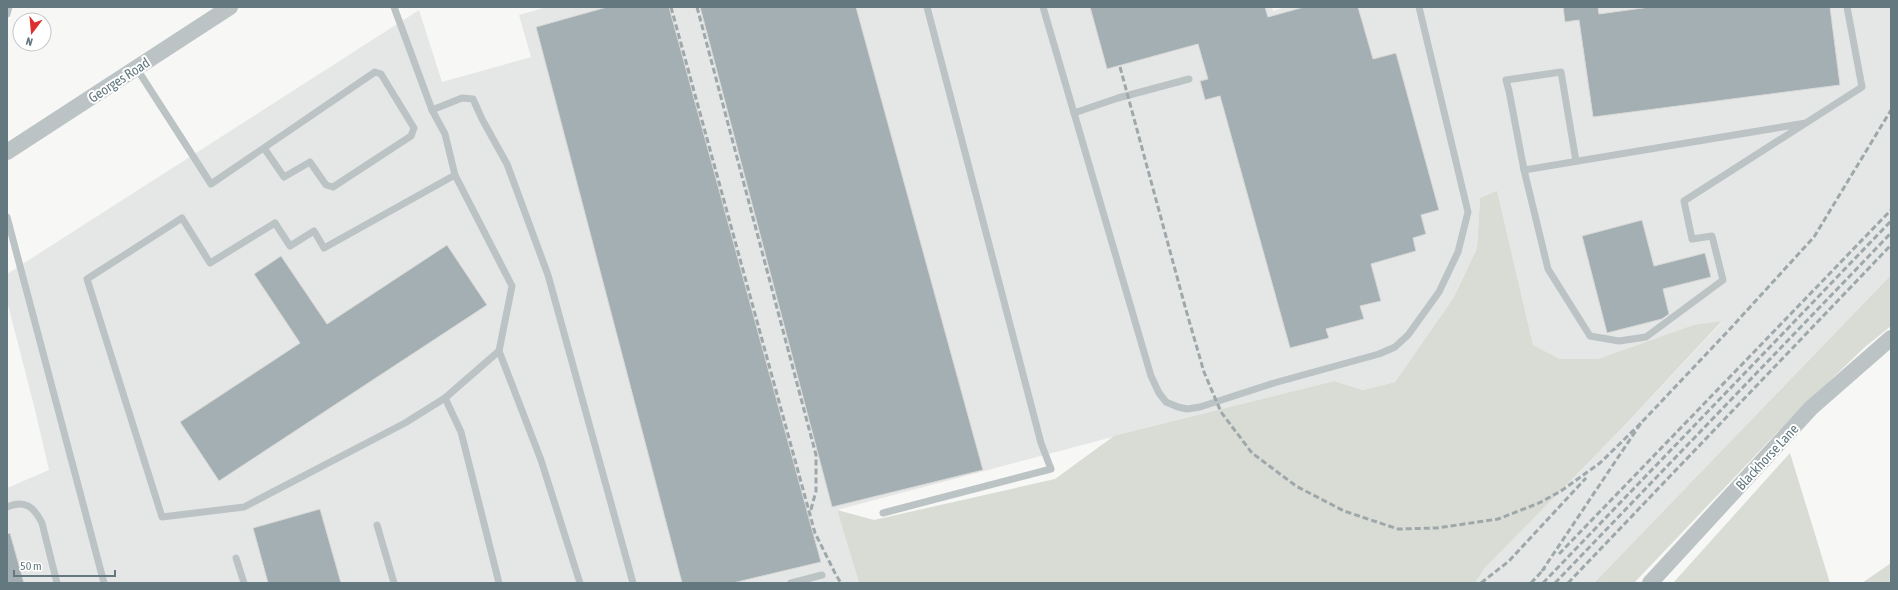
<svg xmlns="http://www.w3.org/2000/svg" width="1898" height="590" font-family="'Asap Condensed',sans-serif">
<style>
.built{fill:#e5e7e6}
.green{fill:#d9dcd4}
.building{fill:#a3afb2;stroke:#d9d9d7}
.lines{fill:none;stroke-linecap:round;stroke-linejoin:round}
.service{stroke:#bcc3c5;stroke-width:7}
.tertiary{stroke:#bcc3c5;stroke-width:16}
.rail{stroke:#9ea8ab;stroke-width:3;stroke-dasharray:6 3;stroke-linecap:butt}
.labels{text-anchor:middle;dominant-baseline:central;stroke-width:4;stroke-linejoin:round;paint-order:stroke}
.street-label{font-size:14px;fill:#63797f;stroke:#fff}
</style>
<rect width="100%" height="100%" fill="#f7f7f5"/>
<polygon class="built" points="547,7 1272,7 1273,11 1285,7 1891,7 1891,275 1594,583 1475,583 1484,569 1624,426 1722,322 1693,325 1598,359 1560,359 1533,345 1497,192 1480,198 1477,248 1454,297 1395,382 1363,390 1334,381 1120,435 837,510 859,583 7,583 7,488 49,470 34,406 7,301 7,274 419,10 442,82 531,57 519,15"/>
<g class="green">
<polygon points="1497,191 1533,345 1560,359 1598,359 1693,325 1722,321 1624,426 1484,569 1475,583 859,583 837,510 874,520 1055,479 1114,436 1334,381 1363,390 1395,382 1454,297 1477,248 1480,198"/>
<polygon points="1891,275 1891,326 1865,347 1791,418 1634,583 1594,583"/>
<polygon points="1790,453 1830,583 1673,583"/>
<polygon points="1891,563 1891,583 1862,583"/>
</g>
<g class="building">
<polygon points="607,7 669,7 821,562 733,583 682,583 536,27"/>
<polygon points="700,7 856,7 983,470 832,507"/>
<polygon points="1090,7 1265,7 1268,17 1304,7 1358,7 1373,59 1396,53 1439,210 1421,215 1426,234 1413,238 1416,251 1371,264 1381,301 1360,306 1364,319 1326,329 1329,338 1290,348 1220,96 1205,100 1200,81 1208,79 1198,44 1107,69"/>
<polygon points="1563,7 1598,7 1599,14 1650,7 1830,7 1840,85 1593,117 1579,20 1565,22"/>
<polygon points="1642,220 1654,266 1705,253 1711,277 1663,289 1669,314 1662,319 1607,333 1582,236"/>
<polygon points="447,245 487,305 219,481 180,422 300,343 254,274 281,256 327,324"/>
<polygon points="320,509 341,583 268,583 253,528"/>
<polygon points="10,533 24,583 7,583 7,534"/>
</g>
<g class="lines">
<g class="service">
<polyline points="394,7 432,110 445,134 455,175 512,286 499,351 445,398 405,423 244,507 162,517 87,279 182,218 210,263 275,223 290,246 314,231 324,248 455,175"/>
<polyline points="1043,7 1151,376 1159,393 1166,402 1178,407 1187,409 1200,407 1274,383 1379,354 1395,347 1408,335 1439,292 1458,252 1468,212 1419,7"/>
<polyline points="7,14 9,7"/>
<polyline points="137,69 211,184 375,72 381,74 414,128 411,136 333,187 326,185 310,162 284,177 264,148"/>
<polyline points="432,110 462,98 473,99 482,119 507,164 548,275 633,583"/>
<polyline points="1074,113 1118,98 1189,79"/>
<polyline points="1806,123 1524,170 1548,269 1590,336 1619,341 1646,337 1723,280 1712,236 1692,239 1684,201 1862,87 1847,7"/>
<polyline points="1524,170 1509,91 1506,80 1561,72 1576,161"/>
<polyline points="7,217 104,583"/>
<polyline points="499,351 541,460 580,583"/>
<polyline points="445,398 461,432 499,583"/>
<path d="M7,507C25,499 34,507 42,523L57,583"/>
<polyline points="883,513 1051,469 1041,443 927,7"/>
<polyline points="377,525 394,583"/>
<polyline points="236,558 244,583"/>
<polyline points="791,583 822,575"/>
</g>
<g class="tertiary">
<polyline points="7,152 230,7"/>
<polyline points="1650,583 1811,408 1891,338"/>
</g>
<g class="rail">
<polyline points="671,7 815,533 836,575 841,583"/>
<polyline points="697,7 816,455 816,491 810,513"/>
<polyline points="1120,67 1186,310 1204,372 1221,412 1252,453 1296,486 1344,511 1398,529 1437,528 1498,519 1539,503 1561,491 1600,463 1641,423"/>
<polyline points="1559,554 1891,210"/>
<polyline points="1542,571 1641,423 1729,330 1814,237 1891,110"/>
<polyline points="1481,583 1509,561 1586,478"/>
<polyline points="1531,583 1545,568"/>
<polyline points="1543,583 1891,221"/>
<polyline points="1555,583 1891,233"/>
<polyline points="1568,583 1891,245"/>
</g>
</g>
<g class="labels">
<g class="street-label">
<text transform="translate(119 80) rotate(-33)">Georges Road</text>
<text transform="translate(1767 457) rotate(-47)">Blackhorse Lane</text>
</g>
</g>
<rect width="1898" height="590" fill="none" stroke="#63797f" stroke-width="16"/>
<g transform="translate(32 32) rotate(196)"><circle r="19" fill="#ffffff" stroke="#c1c9cc"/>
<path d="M0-3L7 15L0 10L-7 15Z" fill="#dd2f2e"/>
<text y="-6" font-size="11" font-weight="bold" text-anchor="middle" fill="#63797f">N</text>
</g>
<path d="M14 570v6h101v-6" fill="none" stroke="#63797f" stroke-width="2"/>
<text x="20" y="570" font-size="12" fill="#63797f" stroke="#ffffff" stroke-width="3" paint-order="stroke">50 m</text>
</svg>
